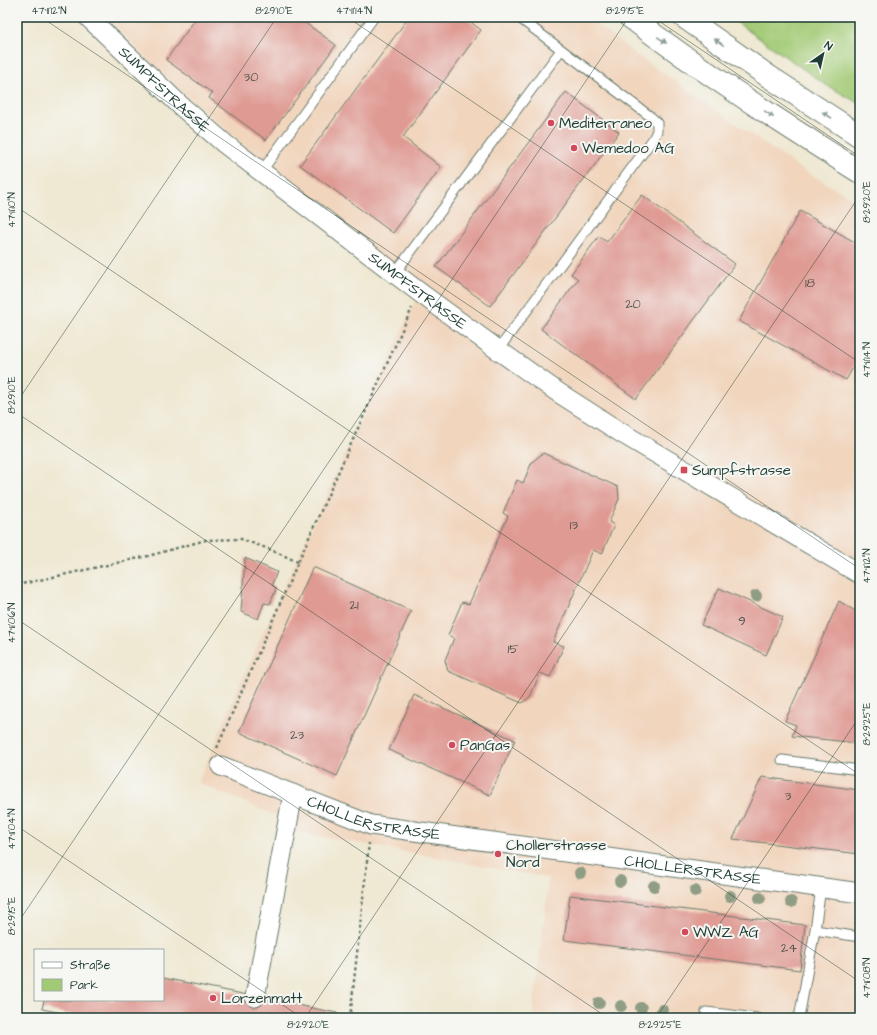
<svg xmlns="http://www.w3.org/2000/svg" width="877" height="1035" font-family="'Architects Daughter',sans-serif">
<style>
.built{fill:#f1d5bd}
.green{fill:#a2ca75;stroke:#608454}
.building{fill:#df9a93}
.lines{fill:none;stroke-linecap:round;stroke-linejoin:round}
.lane-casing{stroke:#68796b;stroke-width:11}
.street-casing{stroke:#68796b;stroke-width:21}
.highway-casing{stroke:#68796b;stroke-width:24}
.path{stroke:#68796b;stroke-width:2.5;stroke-dasharray:3 3;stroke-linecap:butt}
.lane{stroke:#fff;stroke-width:9}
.street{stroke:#fff;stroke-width:19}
.highway{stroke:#fff;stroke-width:22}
.tree{fill:#8f9d84}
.oneway{fill:#8f9e9a}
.ticks{fill:none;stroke:#1f3d34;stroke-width:1;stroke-opacity:0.45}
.poi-dot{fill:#d1495b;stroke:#f6f6f2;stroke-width:1.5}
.labels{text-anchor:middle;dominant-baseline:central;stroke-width:4;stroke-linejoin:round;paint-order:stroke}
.number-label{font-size:13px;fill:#4f544c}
.street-label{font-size:15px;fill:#1f3d34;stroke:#f6f6f2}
.poi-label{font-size:15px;fill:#1f3d34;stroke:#f6f6f2;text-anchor:start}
.neatline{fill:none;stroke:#1f3d34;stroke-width:1.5}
.ticks-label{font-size:10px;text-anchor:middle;fill:#1f3d34}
</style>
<rect width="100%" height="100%" fill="#f6f6f2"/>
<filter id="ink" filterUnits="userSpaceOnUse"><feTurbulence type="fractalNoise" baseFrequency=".025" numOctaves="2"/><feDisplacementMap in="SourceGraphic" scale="8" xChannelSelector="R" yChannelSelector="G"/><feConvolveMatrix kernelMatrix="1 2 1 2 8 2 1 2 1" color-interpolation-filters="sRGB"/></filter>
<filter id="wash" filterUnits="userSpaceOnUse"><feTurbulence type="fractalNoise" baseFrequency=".012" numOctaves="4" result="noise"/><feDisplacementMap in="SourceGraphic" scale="16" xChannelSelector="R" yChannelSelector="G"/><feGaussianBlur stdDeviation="0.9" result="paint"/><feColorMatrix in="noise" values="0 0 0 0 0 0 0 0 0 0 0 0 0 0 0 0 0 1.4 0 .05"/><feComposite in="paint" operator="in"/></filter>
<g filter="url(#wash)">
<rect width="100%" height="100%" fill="#efe8d2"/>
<polygon class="built" points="107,17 587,17 634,53 801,169 860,203 860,1018 532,1018 549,878 292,831 292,822 198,783 242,679 419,293 415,296 155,67"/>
<polygon class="green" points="729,17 860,17 860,104 826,85"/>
<g id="blocks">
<g class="building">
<polygon points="149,17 157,17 154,21"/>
<polygon points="197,17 297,17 336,45 266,140 209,98 212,93 166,60"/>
<polygon points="409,17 464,17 481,30 403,137 441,167 393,233 300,165"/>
<polygon points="566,92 619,132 490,306 436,267"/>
<polygon points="642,195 735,264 636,399 541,329 578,279 571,274 599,236 607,242"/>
<polygon points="800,211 860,245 860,355 846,380 739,321"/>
<polygon points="543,453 618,487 619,499 609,522 614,525 602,554 593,550 553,642 564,646 550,677 540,673 530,697 522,703 448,671 445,660 454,638 448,635 462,602 469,604 508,516 503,513 517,480 523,483 532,462"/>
<polygon points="245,558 277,572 272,584 276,589 270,604 264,603 258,619 241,612"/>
<polygon points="313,567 411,611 337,776 239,732"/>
<polygon points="719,588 783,617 766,655 701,625"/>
<polygon points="839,601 860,614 860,737 857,743 792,736 796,725 785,721"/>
<polygon points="414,695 515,740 490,795 389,750"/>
<polygon points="762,777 860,790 860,854 733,839"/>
<polygon points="570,895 805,925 800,970 564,940"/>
<polygon points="163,978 337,1013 336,1018 87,1018 42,1009 44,1000 163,1000"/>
</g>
</g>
</g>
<g filter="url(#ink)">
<use href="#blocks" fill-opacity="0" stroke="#68796b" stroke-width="1"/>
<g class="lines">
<defs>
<g id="lane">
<polyline points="261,172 374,17"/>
<polyline points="395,273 561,50"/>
<polyline points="498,350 653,139 657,131 657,123 651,117 518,17"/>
<polyline points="782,760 860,770"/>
<polyline points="815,930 860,937"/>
<polyline points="706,1012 757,1018"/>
<polyline points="799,1018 815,930 821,888"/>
</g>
<g id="street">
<path id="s1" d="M88,17L181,106L225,144L419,292L498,350L559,393L620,432L860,574"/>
<path id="s2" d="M221,766L371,825L860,893"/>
<polyline points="255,997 293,794"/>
</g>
<g id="highway">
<path d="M630,17C704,73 782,123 860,172"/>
<polyline points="684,17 768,76 860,136"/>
</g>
</defs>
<use href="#lane" class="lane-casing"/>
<use href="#street" class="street-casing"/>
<use href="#highway" class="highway-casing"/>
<g class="path">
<polyline points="17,585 148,556 206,540 241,539 269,549 298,562"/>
<polyline points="217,748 298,562 412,308"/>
<polyline points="350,1018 369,843"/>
</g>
<use href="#lane" class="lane"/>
<use href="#street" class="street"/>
<use href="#highway" class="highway"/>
</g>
<g class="tree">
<circle cx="756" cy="596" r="6"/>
<circle cx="580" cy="873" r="6"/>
<circle cx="620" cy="881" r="6"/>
<circle cx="654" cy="886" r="6"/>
<circle cx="695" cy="891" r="6"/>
<circle cx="730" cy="896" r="6"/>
<circle cx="760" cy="898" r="6"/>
<circle cx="791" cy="902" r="6"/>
<circle cx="599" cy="1003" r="6"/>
<circle cx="621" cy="1006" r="6"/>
<circle cx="641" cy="1008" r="6"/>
<circle cx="662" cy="1010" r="6"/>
</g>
<defs><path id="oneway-solid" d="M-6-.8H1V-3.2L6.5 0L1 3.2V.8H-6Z"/></defs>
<g class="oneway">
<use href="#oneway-solid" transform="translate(662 40) rotate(35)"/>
<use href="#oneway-solid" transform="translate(719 42) rotate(-144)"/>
<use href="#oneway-solid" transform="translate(769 114) rotate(34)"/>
<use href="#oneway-solid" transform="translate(827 115) rotate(-147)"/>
</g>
</g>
<path class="ticks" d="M41,17L860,569M347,17L860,363M653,17L860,157M17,207L860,775M17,402L277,17M17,413L860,982M17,619L608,1018M17,826L302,1018M17,924L629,17M305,1018L860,195M656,1018L860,716"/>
<g class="poi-dot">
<circle cx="551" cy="123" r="4"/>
<circle cx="574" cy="148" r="4"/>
<rect x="680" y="466" width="8" height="8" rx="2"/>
<circle cx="452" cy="745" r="4"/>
<circle cx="498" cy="854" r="4"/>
<circle cx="685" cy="932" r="4"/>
<circle cx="213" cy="998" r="4"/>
</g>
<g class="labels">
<g class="number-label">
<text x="251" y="77">30</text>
<text x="810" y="283">18</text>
<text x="633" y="304">20</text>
<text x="574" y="525">13</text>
<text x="354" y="605">21</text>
<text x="742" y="621">9</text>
<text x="513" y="649">15</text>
<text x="297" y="735">23</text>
<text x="788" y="796">3</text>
<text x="789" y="948">24</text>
</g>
<g class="street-label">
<text stroke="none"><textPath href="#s1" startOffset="105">SUMPFSTRASSE</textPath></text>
<text stroke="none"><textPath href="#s1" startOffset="429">SUMPFSTRASSE</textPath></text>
<text stroke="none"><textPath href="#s2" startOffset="162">CHOLLERSTRASSE</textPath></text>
<text stroke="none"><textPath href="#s2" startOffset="486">CHOLLERSTRASSE</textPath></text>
</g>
<g class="poi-label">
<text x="559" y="123">Mediterraneo</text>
<text x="582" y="148">Wemedoo AG</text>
<text x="692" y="470">Sumpfstrasse</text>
<text x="460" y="745">PanGas</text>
<text x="506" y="845">Chollerstrasse<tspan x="506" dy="17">Nord</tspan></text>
<text x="693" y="932">WWZ AG</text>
<text x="221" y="998">Lorzenmatt</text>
</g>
</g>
<rect width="877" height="1035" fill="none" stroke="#f6f6f2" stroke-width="44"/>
<rect x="34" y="949" width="130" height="52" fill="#f6f6f2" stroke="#a0aca6"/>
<rect x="42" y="962" width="20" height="6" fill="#ffffff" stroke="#a0aca6"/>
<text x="70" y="969" font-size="12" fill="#1f3d34">Straße</text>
<rect x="42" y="979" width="20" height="12" fill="#a2ca75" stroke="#a0aca6"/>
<text x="70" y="989" font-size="12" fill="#1f3d34">Park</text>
<g transform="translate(823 54) rotate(34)" stroke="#f6f6f2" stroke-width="3" paint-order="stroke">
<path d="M0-3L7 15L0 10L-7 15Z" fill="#1f3d34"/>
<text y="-6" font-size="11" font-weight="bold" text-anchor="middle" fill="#1f3d34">N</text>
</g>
<rect x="22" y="22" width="833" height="991" class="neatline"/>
<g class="ticks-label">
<text x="49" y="14">47°11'12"N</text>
<text x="274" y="14">8°29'10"E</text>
<text x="354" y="14">47°11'14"N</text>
<text x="625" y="14">8°29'15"E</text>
<text transform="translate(866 202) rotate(-90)" y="4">8°29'20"E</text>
<text transform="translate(11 210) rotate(-90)" y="4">47°11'10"N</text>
<text transform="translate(866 360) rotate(-90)" y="4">47°11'14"N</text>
<text transform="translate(11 395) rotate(-90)" y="4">8°29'10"E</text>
<text transform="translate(866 566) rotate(-90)" y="4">47°11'12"N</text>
<text transform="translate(11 623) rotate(-90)" y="4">47°11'06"N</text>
<text transform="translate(866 724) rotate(-90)" y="4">8°29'25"E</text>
<text transform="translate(11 829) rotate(-90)" y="4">47°11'04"N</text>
<text transform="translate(11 916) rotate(-90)" y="4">8°29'15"E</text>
<text transform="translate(866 978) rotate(-90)" y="4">47°11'08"N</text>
<text x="308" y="1028">8°29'20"E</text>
<text x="660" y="1028">8°29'25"E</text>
</g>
</svg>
